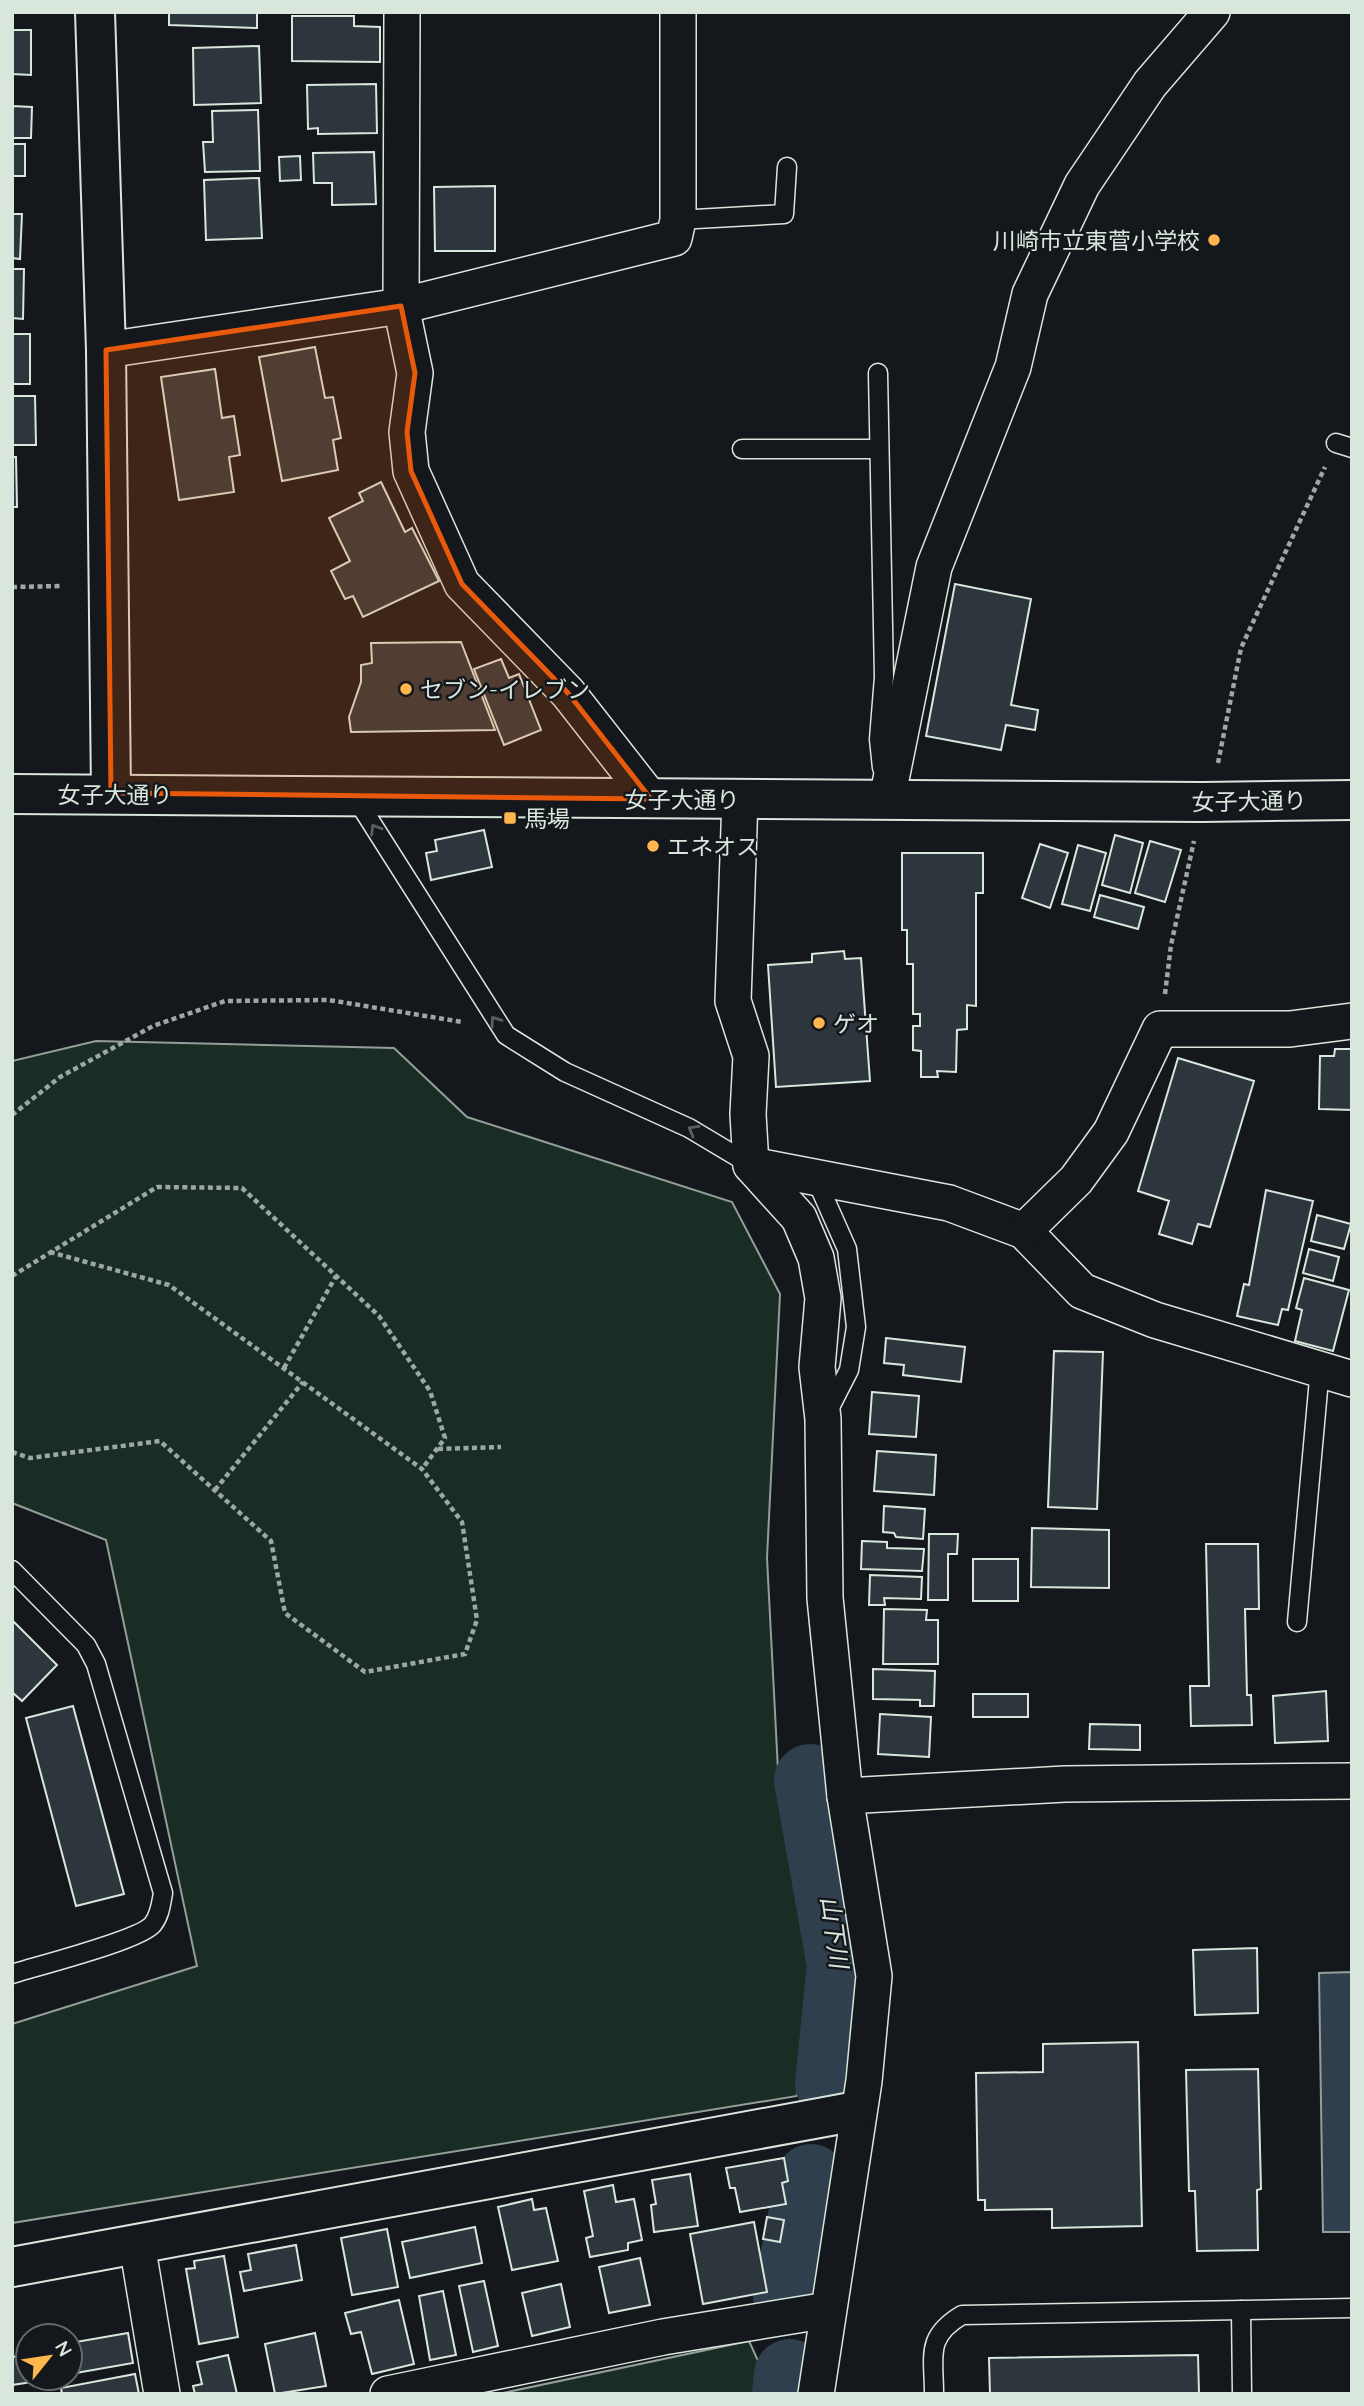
<svg xmlns="http://www.w3.org/2000/svg" width="1364" height="2406" font-family="Quicksand,'Noto Sans JP',sans-serif">
<style>
.green{fill:#1a2d24;stroke:#939e99;stroke-width:2}
.water{fill:#2f3f4d;stroke:#939e99;stroke-width:2}
.lines{fill:none;stroke-linecap:round;stroke-linejoin:round}
.river{stroke:#2f3f4d;stroke-width:72}
.building{fill:#2c363c;stroke:#d8e6dc;stroke-width:2}
.lane-casing{stroke:#d8e6dc;stroke-width:21}
.street-casing{stroke:#d8e6dc;stroke-width:38}
.secondary-casing{stroke:#d8e6dc;stroke-width:42}
.path{stroke:#9da8a2;stroke-width:4.5;stroke-dasharray:5 3.5;stroke-linecap:butt}
.lane{stroke:#14181c;stroke-width:18}
.street{stroke:#14181c;stroke-width:35}
.secondary{stroke:#14181c;stroke-width:38}
.oneway{stroke:#59605f}
.marked{fill:#e8590c;fill-opacity:0.2;stroke:#e8590c;stroke-width:5;stroke-linejoin:round}
.poi-dot{fill:#ffb74d;stroke:#14181c;stroke-width:2.5}
.labels{text-anchor:middle;dominant-baseline:central;stroke-width:5;stroke-linejoin:round;paint-order:stroke}
.poi-label{font-size:23px;fill:#d8e6dc;stroke:#14181c;text-anchor:start}
.street-label{font-size:23px;fill:#d8e6dc;stroke:#14181c}
.water-label{font-size:24px;font-style:italic;fill:#d8e6dc;stroke:#14181c}
</style>
<rect width="100%" height="100%" fill="#14181c"/>
<g class="green">
<polygon points="96,1041 394,1048 467,1117 732,1202 780,1294 767,1558 778,1770 817,1955 797,2096 12,2223 12,2024 197,1966 106,1540 12,1503 12,1061"/>
<polygon points="749,2341 770,2387 769,2394 498,2394"/>
</g>
<polygon class="water" points="1352,1972 1352,2232 1323,2232 1319,1973"/>
<g class="lines">
<g class="river">
<polyline points="810,1780 843,1965 831,2084"/>
<polyline points="789,2296 811,2180"/>
<polyline points="788,2394 790,2375"/>
</g>
</g>
<g class="building">
<polygon points="169,12 257,12 257,28 169,25"/>
<polygon points="292,16 354,16 354,26 380,27 380,62 292,61"/>
<polygon points="12,30 31,30 31,75 12,74"/>
<polygon points="259,46 261,103 194,105 193,48"/>
<polygon points="376,84 377,133 318,134 318,128 308,129 307,85"/>
<polygon points="12,106 32,107 31,138 12,138"/>
<polygon points="258,110 260,171 205,172 203,142 213,142 212,111"/>
<rect x="12" y="144" width="13" height="32"/>
<polygon points="374,152 376,204 332,205 332,183 314,183 313,153"/>
<polygon points="300,156 301,180 280,181 279,157"/>
<polygon points="259,178 262,238 206,240 204,180"/>
<polygon points="495,186 495,251 435,251 434,187"/>
<polygon points="12,214 22,214 20,259 12,258"/>
<polygon points="12,269 24,269 23,319 12,318"/>
<rect x="12" y="334" width="18" height="50"/>
<polygon points="315,347 325,398 333,397 341,438 333,440 338,470 282,481 259,357"/>
<polygon points="215,369 222,418 234,416 240,455 229,457 234,492 179,500 161,377"/>
<polygon points="12,396 35,396 36,445 12,445"/>
<polygon points="12,457 16,457 17,507 12,507"/>
<polygon points="381,482 405,532 412,528 439,581 363,617 353,596 345,599 331,571 350,561 329,518 363,501 359,493"/>
<polygon points="955,584 1031,599 1011,705 1038,710 1035,730 1006,725 1001,750 926,736"/>
<polygon points="461,642 495,730 351,732 349,717 361,682 361,665 372,663 371,643"/>
<polygon points="501,659 509,678 519,674 541,730 504,745 474,669"/>
<polygon points="484,830 492,867 431,880 426,853 437,851 435,840"/>
<polygon points="1115,835 1143,843 1130,893 1102,885"/>
<polygon points="1150,841 1181,850 1165,902 1135,893"/>
<polygon points="1040,844 1068,853 1050,908 1022,898"/>
<polygon points="1078,845 1106,853 1090,911 1062,904"/>
<polygon points="902,853 983,853 983,893 976,893 976,1006 967,1005 967,1029 957,1030 956,1072 937,1071 938,1077 921,1077 921,1051 913,1050 913,1026 920,1026 920,1014 913,1014 913,964 907,964 907,930 902,930"/>
<polygon points="1100,895 1144,907 1138,929 1094,917"/>
<polygon points="844,951 845,959 861,958 870,1081 776,1087 768,965 812,962 812,954"/>
<polygon points="1335,1049 1352,1049 1352,1110 1319,1109 1320,1056 1334,1056"/>
<polygon points="1178,1058 1254,1081 1210,1227 1198,1224 1192,1244 1159,1234 1169,1201 1138,1191"/>
<polygon points="1266,1190 1313,1201 1288,1310 1282,1309 1278,1325 1237,1316 1244,1284 1249,1285"/>
<polygon points="1317,1215 1351,1224 1344,1249 1311,1241"/>
<polygon points="1309,1249 1339,1257 1333,1281 1303,1273"/>
<polygon points="1304,1278 1349,1290 1333,1351 1295,1341 1302,1310 1296,1308"/>
<polygon points="886,1338 965,1347 961,1382 903,1375 904,1365 884,1363"/>
<polygon points="1054,1351 1103,1352 1097,1509 1048,1507"/>
<polygon points="872,1392 919,1396 916,1437 869,1434"/>
<polygon points="877,1451 936,1455 934,1495 874,1491"/>
<polygon points="884,1506 925,1509 923,1539 896,1537 894,1533 883,1532"/>
<polygon points="1032,1528 1109,1530 1109,1588 1031,1587"/>
<polygon points="929,1534 958,1534 957,1554 948,1554 948,1600 928,1600"/>
<polygon points="862,1541 887,1542 887,1548 924,1549 922,1571 861,1569"/>
<polygon points="1206,1544 1258,1544 1259,1609 1245,1609 1247,1695 1251,1695 1252,1725 1191,1726 1190,1686 1209,1686"/>
<rect x="973" y="1559" width="45" height="42"/>
<polygon points="870,1575 922,1577 921,1599 884,1598 885,1605 869,1605"/>
<polygon points="884,1609 927,1610 926,1620 938,1620 938,1664 883,1664"/>
<polygon points="12,1620 57,1665 22,1701 12,1692"/>
<polygon points="873,1669 935,1671 934,1706 920,1706 920,1700 873,1699"/>
<polygon points="1326,1691 1328,1741 1275,1743 1273,1696"/>
<rect x="973" y="1694" width="55" height="23"/>
<polygon points="73,1706 124,1894 76,1906 26,1718"/>
<polygon points="880,1714 931,1717 929,1757 878,1754"/>
<polygon points="1090,1724 1140,1725 1140,1750 1089,1749"/>
<polygon points="1257,1948 1258,2013 1195,2015 1193,1950"/>
<polygon points="1138,2042 1142,2226 1052,2228 1052,2209 985,2210 985,2200 978,2200 976,2073 1043,2072 1043,2044"/>
<polygon points="1258,2069 1261,2189 1257,2190 1258,2250 1197,2251 1195,2191 1189,2191 1186,2070"/>
<polygon points="784,2158 788,2181 782,2183 786,2204 740,2212 735,2188 730,2188 726,2168"/>
<polygon points="690,2174 698,2226 654,2232 651,2205 656,2204 652,2180"/>
<polygon points="613,2185 616,2202 634,2199 642,2240 628,2243 628,2250 590,2257 586,2238 593,2236 584,2191"/>
<polygon points="532,2199 534,2210 546,2208 558,2261 512,2270 498,2207"/>
<polygon points="767,2217 784,2220 780,2242 763,2239"/>
<polygon points="754,2222 767,2292 703,2304 690,2234"/>
<polygon points="475,2227 482,2263 410,2278 402,2242"/>
<polygon points="387,2229 398,2287 352,2295 341,2238"/>
<polygon points="296,2245 302,2280 244,2291 240,2272 251,2270 248,2254"/>
<polygon points="224,2256 238,2337 199,2344 186,2269 195,2268 194,2261"/>
<polygon points="640,2258 650,2305 609,2313 599,2267"/>
<polygon points="484,2281 498,2346 473,2352 459,2286"/>
<polygon points="561,2284 570,2327 532,2336 522,2293"/>
<polygon points="443,2291 456,2355 430,2360 419,2296"/>
<polygon points="399,2300 414,2364 372,2374 361,2332 351,2334 345,2313"/>
<polygon points="128,2333 133,2363 70,2374 70,2343"/>
<polygon points="315,2333 326,2386 275,2394 265,2344"/>
<polygon points="28,2354 28,2378 39,2378 39,2381 12,2385 12,2357"/>
<polygon points="228,2355 237,2394 195,2394 193,2386 202,2384 197,2362"/>
<polygon points="1198,2355 1199,2394 990,2394 989,2358"/>
<polygon points="135,2374 139,2394 62,2394 61,2388"/>
</g>
<g class="lines">
<defs>
<g id="lane">
<polyline points="678,220 784,214 787,167"/>
<polyline points="878,373 884,677 879,739 882,768"/>
<polyline points="1336,443 1352,448"/>
<polyline points="742,449 879,449"/>
<polyline points="355,797 506,1035 565,1072 689,1128 751,1165"/>
<polyline points="815,1177 847,1249 856,1327 849,1370 827,1413"/>
<path d="M12,1570L86,1645L96,1664L163,1893C161,1904 160,1915 153,1924C141,1940 37,1966 12,1974"/>
<polyline points="1297,1622 1320,1368"/>
<polyline points="1241,2310 1242,2394"/>
<path d="M934,2394C934,2356 925,2337 962,2315L1352,2308"/>
</g>
<g id="street">
<polyline points="402,12 401,306 415,373 407,432 411,471 462,584 568,693 651,799"/>
<polyline points="106,350 401,306 674,238 678,220 678,12"/>
<polyline points="740,799 733,1001 751,1056 748,1114 751,1165 799,1218 816,1258 823,1298 817,1367 823,1419 825,1598 845,1796 874,1976 864,2081 816,2394"/>
<polyline points="887,799 934,567 1013,367 1030,294 1082,185 1150,84 1212,12"/>
<polyline points="751,1165 949,1203 1024,1231 1082,1291 1155,1320 1352,1379"/>
<polyline points="1024,1231 1076,1180 1111,1132 1160,1029 1290,1029 1352,1021"/>
<polyline points="845,1796 1065,1784 1352,1781"/>
<polyline points="137,2244 162,2394"/>
<polyline points="388,2394 663,2337 828,2310"/>
</g>
<g id="secondary">
<polyline points="95,12 106,350 111,793"/>
<polyline points="12,794 1202,802 1352,800"/>
<polyline points="12,2267 857,2111"/>
</g>
</defs>
<use href="#lane" class="lane-casing"/>
<use href="#street" class="street-casing"/>
<use href="#secondary" class="secondary-casing"/>
<g class="path">
<polyline points="12,587 63,586"/>
<polyline points="1218,763 1241,648 1325,467"/>
<polyline points="1165,994 1171,945 1194,841"/>
<polyline points="12,1115 60,1077 153,1026 225,1001 329,1000 462,1022"/>
<polyline points="12,1276 157,1187 242,1188 379,1316 430,1391 445,1438 422,1469"/>
<polyline points="284,1368 336,1276"/>
<polyline points="438,1449 501,1447"/>
<polyline points="12,1452 30,1458 160,1441 271,1541 285,1613 365,1672 465,1654 477,1620 462,1522 422,1469 169,1285 50,1252"/>
<polyline points="215,1490 303,1382"/>
</g>
<use href="#lane" class="lane"/>
<use href="#street" class="street"/>
<use href="#secondary" class="secondary"/>
</g>
<defs><path id="oneway-chevron" d="M-2-3.5L2.5 0L-2 3.5" fill="none" stroke-width="1.6" stroke-linecap="round" stroke-linejoin="round" transform="scale(1.75)"/></defs>
<g class="oneway">
<use href="#oneway-chevron" transform="translate(375 829) rotate(-122)"/>
<use href="#oneway-chevron" transform="translate(495 1021) rotate(-125)"/>
<use href="#oneway-chevron" transform="translate(693 1130) rotate(-150)"/>
</g>
<path class="marked" d="M401,306L415,373L407,432L411,471L462,584L568,693L651,799L111,793L106,350Z"/>
<g class="poi-dot">
<circle cx="1214" cy="240" r="7"/>
<circle cx="406" cy="689" r="7"/>
<rect x="503" y="811" width="14" height="14" rx="3.5"/>
<circle cx="653" cy="846" r="7"/>
<circle cx="819" cy="1023" r="7"/>
</g>
<g class="labels">
<g class="poi-label">
<text x="1200" y="240" text-anchor="end">川崎市立東菅小学校</text>
<text x="420" y="689">セブン-イレブン</text>
<text x="524" y="818">馬場</text>
<text x="667" y="846">エネオス</text>
<text x="833" y="1023">ゲオ</text>
</g>
<g class="street-label">
<text x="115" y="794">女子大通り</text>
<text x="682" y="799">女子大通り</text>
<text transform="translate(1249 801) rotate(-1)">女子大通り</text>
</g>
<g class="water-label">
<text transform="translate(835 1932) rotate(82)">山下川</text>
</g>
</g>
<rect width="1364" height="2406" fill="none" stroke="#d8e6dc" stroke-width="28"/>
<g transform="translate(49 2357) rotate(60)"><circle r="33" fill="#14181c" stroke="#626a69" stroke-width="2"/>
<path d="M0-5L12 26L0 18L-12 26Z" fill="#ffb74d"/>
<text y="-10" font-size="19" font-weight="bold" text-anchor="middle" fill="#d8e6dc">N</text>
</g>
</svg>
